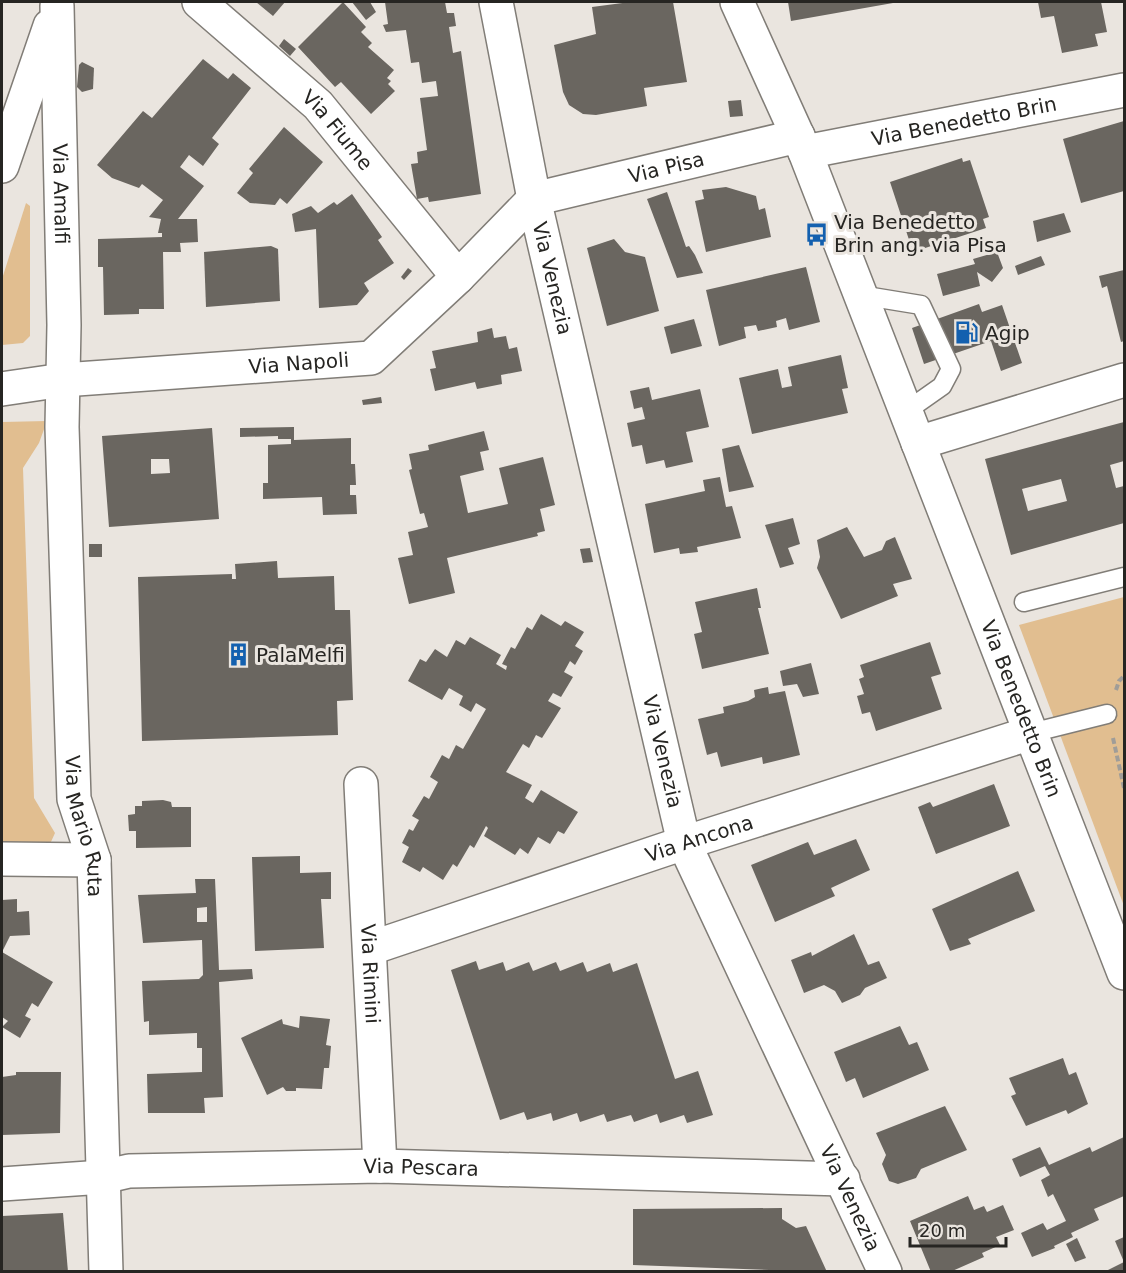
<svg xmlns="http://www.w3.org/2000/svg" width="1126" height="1273" font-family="'DejaVu Sans',sans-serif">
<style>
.green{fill:#e1be90}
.building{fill:#6a6660;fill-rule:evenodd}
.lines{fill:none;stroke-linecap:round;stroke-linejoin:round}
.lane-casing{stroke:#817d77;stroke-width:21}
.street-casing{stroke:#817d77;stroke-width:36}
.secondary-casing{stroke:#817d77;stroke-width:36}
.path{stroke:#a09d98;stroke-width:4;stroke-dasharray:6 3;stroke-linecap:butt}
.lane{stroke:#fff;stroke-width:18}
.street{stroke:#fff;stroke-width:33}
.secondary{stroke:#fff;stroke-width:33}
.labels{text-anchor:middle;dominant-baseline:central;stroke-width:6;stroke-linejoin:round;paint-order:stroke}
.street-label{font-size:20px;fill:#262522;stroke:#eae5df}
.poi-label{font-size:20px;fill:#262522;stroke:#eae5df;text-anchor:start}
</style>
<rect width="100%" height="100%" fill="#eae5df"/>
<g class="green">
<polygon points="26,203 30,206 30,336 23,343 2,345 2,279"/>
<polygon points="47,421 39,443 23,468 34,798 55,833 50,844 2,843 2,422"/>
<polygon points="1124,597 1124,906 1019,625"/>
</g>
<g class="building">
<polygon points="256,2 285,2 273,16"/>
<polygon points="343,2 366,27 361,32 372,43 368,47 394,70 387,78 391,81 388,84 395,91 371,114 341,82 335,87 298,47"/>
<polygon points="352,2 370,2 376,12 366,20"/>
<polygon points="385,2 445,2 447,13 454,13 456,26 449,27 453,53 461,51 481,194 429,202 428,197 417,199 411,164 418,163 417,152 427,150 420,98 438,96 436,81 422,83 419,62 411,63 406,30 386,32 383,25 388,24"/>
<polygon points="630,2 673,2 687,82 644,88 647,106 596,115 583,114 569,105 563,92 554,45 596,34 592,7"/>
<polygon points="788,2 893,2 893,3 791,21"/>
<polygon points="1038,2 1101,2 1107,32 1095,34 1098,46 1062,53 1054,16 1041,18"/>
<polygon points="284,39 296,49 290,56 279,46"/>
<polygon points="203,59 228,79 233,73 251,88 212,138 219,144 203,166 189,155 180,167 204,186 178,219 197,219 198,242 180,243 181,252 163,252 164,309 139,309 139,314 104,315 103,267 98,267 98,239 162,237 162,233 158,233 161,219 149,217 163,200 142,184 139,188 112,178 97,165 143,111 152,118"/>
<polygon points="82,62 94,68 93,89 82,92 77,87 79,65"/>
<polygon points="741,100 743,116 730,117 728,101"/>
<polygon points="1124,121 1124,191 1081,203 1063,139"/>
<polygon points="284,127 323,162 287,204 280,198 275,205 250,203 237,193 253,173 249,169"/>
<polygon points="962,158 963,162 970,160 989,217 983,219 986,228 913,252 890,182"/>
<polygon points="726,187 756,196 759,210 765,208 771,237 706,252 695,201 704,199 702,190"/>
<polygon points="667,192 686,247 689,246 695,255 703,273 677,278 647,199"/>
<polygon points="352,194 382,237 378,240 394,263 364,283 369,291 357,305 319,308 316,229 295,232 292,214 311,206 318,213 334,202 337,205"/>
<polygon points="1064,213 1071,232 1037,242 1033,221"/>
<polygon points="614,239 625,252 645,257 659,311 607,326 587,248"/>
<polygon points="271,246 278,249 280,301 206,307 204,252"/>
<polygon points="997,252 1003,268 992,282 977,272 980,286 943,296 937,274 975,264 973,259"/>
<polygon points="1041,256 1045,265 1018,275 1015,266"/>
<polygon points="806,267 820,322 789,330 786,318 776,321 777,327 758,331 756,325 744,327 746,338 719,346 706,290"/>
<polygon points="408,268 412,271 404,280 401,277"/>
<polygon points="1124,270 1124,341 1121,342 1107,286 1102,288 1099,276"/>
<polygon points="979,304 982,312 1002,305 1022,363 1001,371 991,341 924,364 912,328"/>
<polygon points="694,319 702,346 671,354 664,327"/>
<polygon points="492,328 494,338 506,336 509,349 517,347 522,371 501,375 502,384 477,389 475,382 435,391 430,369 436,368 432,351 478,342 477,332"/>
<polygon points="841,355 848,388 842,389 848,413 752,434 739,378 778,369 782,388 792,386 788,367"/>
<polygon points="649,387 652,400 700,389 709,427 686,432 693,462 666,468 664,460 646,464 642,445 632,447 627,423 645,419 642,407 634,409 630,391"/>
<polygon points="381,397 382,403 363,405 362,400"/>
<path d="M1124,422V461L1110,465L1116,488L1124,486V523L1011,555L985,459ZM1061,479L1067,501L1028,511L1022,489Z"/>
<polygon points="294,427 294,440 351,438 351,464 355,464 356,485 350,485 350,495 356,495 357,514 323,515 322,497 263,499 263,483 268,483 268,445 291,444 291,439 278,439 278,436 240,437 240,428"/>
<path d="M212,428L219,519L109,527L102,436ZM151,459H169L170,473L151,474Z"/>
<polygon points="484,431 489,450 480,452 484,470 460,476 468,513 508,504 499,468 543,457 555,505 540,509 545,531 537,533 538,536 447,558 455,593 409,604 398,558 413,555 408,532 428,527 424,513 420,514 409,470 412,469 409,454 429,450 428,445"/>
<polygon points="739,445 754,487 729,492 722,449"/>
<polygon points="720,477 726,507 732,506 741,538 697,547 698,552 680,554 679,548 654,553 645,504 705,491 703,480"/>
<polygon points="793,518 800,544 788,548 794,564 780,568 765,525"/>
<polygon points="847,527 864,557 882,550 886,541 895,537 912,579 893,584 898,596 841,619 817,568 820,557 817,540"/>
<rect x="89" y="544" width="13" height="13"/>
<polygon points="590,548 593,562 583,563 580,549"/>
<polygon points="277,561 278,578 334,576 335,610 350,610 353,700 337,701 338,735 142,741 138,577 232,574 232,579 236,579 235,564"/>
<polygon points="757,588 761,608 758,608 769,654 702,669 694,634 702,632 695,602"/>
<polygon points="541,614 561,626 565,621 584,632 575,646 583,651 575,665 570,661 564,672 573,677 561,697 553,693 548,701 561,708 542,738 536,735 529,748 523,744 506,772 532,785 525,798 533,803 541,790 578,812 564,834 558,831 550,844 538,837 528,854 520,848 515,855 484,836 488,828 486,826 474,848 470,845 457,867 453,864 443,880 423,867 420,872 402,862 409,847 402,843 409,829 413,831 419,820 412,816 424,796 429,799 438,782 430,777 442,755 449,759 456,745 463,749 486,709 476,703 471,712 459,705 463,696 449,688 442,700 408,681 420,659 426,662 435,649 447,657 456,640 465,645 470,637 501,655 496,664 506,670 507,666 502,664 511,647 515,649 527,627 532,630"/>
<polygon points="930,642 941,674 931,677 942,709 876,731 870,712 862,714 857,696 864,694 859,679 864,677 860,665"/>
<polygon points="811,663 819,694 803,697 797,684 783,686 780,671"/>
<polygon points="768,687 769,694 785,691 800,755 763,764 762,757 721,767 717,752 707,755 698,719 724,713 723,707 748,701 755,697 754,690"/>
<polygon points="994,784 1010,826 936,854 918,807 930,802 933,807"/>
<polygon points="163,800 171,802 172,807 191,807 191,847 136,848 136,831 129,831 128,815 135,814 135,806 142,806 142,801"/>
<polygon points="856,839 870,870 831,888 835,896 775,922 751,865 808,842 814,855"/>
<polygon points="300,856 300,873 331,872 331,899 321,899 324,948 255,951 252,857"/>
<polygon points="1018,871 1035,911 968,939 971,944 950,951 932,909"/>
<path d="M195,879H215L219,970L252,969L253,979L219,982L223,1097L204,1098L205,1113H148L147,1074L202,1072V1048H197V1033L149,1035V1021L144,1022L142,981L199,979L203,975L202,940L143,943L138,895L196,893ZM207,907V922H197V908Z"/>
<polygon points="17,899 17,912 29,911 30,935 10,936 2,952 53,982 38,1007 32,1003 25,1016 31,1019 20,1038 2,1027 8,1021 2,1017 2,900"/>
<polygon points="854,934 868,965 879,961 887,978 865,988 860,995 842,1003 835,991 824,985 804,993 791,960 811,952 812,956"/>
<polygon points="476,961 479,970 503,962 506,971 529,962 533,971 556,962 560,971 583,962 587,972 610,963 613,972 637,963 675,1079 698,1071 713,1115 687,1123 684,1115 660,1123 657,1114 634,1122 631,1115 607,1122 604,1114 580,1122 577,1113 553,1121 551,1113 527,1120 524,1112 500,1120 451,970"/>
<polygon points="300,1016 330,1019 326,1045 331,1046 329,1068 324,1068 322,1089 296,1088 296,1091 286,1091 283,1087 267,1095 241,1038 282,1019 283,1024 299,1028"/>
<polygon points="900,1026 909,1045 917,1042 929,1070 863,1098 855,1078 846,1082 834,1052"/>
<polygon points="1063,1058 1069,1075 1076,1072 1088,1104 1068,1114 1066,1110 1026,1126 1011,1096 1016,1094 1009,1078"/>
<polygon points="16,1072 61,1072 60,1133 2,1135 2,1077 16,1075"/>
<polygon points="945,1106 967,1150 921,1169 916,1178 898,1184 889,1181 882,1164 886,1155 876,1133"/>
<polygon points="1124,1137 1124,1196 1094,1209 1099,1220 1071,1233 1073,1237 1054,1246 1055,1248 1032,1257 1021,1233 1043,1223 1047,1230 1066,1221 1053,1194 1048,1197 1041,1180 1050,1175 1045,1166 1020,1177 1012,1159 1040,1147 1049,1165 1090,1147 1092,1152"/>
<polygon points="968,1196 974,1210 984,1206 987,1212 1003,1205 1014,1230 996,1237 1000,1245 982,1253 984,1257 950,1272 931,1272 910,1221"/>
<polygon points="782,1208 782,1219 796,1228 806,1226 827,1272 633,1265 633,1209"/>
<polygon points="63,1213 68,1272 2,1272 2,1216"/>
<polygon points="1124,1237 1124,1262 1115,1241"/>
<polygon points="1077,1238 1086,1258 1075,1262 1066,1244"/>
<polygon points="1124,1262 1124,1272 1104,1272"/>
</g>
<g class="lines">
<defs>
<g id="lane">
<polyline points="860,295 921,305 951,369 942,386 905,412"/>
<polyline points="1024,602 1124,577"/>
<polyline points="1031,733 1107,714"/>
</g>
<g id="street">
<path id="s1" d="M199,2L318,105L458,277"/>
<path id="s2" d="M496,2L534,199L684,843L885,1272"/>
<path id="s3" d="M57,6L64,325L62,427L74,799L94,860L106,1272"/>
<path id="s4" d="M805,152L1124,90"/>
<polyline points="2,166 50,26"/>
<path id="s5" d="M534,199L798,136"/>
<path id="s6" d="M2,389L63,380L371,358L458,277L534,199"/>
<polyline points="918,443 1124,380"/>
<path id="s7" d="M361,784L380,1166"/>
<polyline points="2,859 94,860"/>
<path id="s8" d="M371,948L684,843L1031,733"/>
<path id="s9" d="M2,1184L103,1177L129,1171L380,1166L843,1179"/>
</g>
<g id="secondary">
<path id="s10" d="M737,2L805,152L1124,973"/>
</g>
</defs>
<use href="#lane" class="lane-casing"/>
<use href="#street" class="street-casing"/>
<use href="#secondary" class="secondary-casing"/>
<g class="path">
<polyline points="1116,690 1119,681 1124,676"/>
<polyline points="1113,738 1124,788"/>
</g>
<use href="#lane" class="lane"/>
<use href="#street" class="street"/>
<use href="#secondary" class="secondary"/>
</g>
<defs>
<symbol id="bus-bare" viewBox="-9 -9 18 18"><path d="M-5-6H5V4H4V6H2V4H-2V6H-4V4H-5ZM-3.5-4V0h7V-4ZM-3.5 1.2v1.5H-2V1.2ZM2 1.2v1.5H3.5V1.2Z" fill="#1360af" stroke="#eae5df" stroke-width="2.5" paint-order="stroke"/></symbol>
<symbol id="fuel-bare" viewBox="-9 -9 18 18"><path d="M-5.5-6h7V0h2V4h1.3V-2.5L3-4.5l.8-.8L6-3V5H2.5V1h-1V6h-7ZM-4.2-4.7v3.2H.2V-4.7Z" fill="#1360af" stroke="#eae5df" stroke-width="2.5" paint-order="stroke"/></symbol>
<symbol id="building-bare" viewBox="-9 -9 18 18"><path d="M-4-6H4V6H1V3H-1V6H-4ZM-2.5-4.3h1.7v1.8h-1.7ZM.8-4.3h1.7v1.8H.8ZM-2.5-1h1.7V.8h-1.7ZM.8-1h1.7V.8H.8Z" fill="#1360af" stroke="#eae5df" stroke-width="2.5" paint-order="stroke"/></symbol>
</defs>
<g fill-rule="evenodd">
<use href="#bus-bare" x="800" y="218" width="33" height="33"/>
<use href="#fuel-bare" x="950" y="316" width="33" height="33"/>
<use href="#building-bare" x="222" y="638" width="33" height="33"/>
</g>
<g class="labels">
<g class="street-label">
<text stroke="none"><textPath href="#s4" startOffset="162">Via Benedetto Brin</textPath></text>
<text stroke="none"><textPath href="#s1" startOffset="189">Via Fiume</textPath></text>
<text stroke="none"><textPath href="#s5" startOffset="136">Via Pisa</textPath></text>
<text stroke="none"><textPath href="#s3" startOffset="188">Via Amalfi</textPath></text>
<text stroke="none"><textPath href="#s2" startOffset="282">Via Venezia</textPath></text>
<text stroke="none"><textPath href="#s6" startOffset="298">Via Napoli</textPath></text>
<text stroke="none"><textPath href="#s10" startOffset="762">Via Benedetto Brin</textPath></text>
<text stroke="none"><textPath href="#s2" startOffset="768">Via Venezia</textPath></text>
<text stroke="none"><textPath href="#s3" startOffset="822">Via Mario Ruta</textPath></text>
<text stroke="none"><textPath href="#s8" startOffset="346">Via Ancona</textPath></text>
<text stroke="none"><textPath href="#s7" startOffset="190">Via Rimini</textPath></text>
<text stroke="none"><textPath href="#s9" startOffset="420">Via Pescara</textPath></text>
<text stroke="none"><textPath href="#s2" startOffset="1254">Via Venezia</textPath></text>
</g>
<g class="poi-label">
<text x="834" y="222">Via Benedetto<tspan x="834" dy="23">Brin ang. via Pisa</tspan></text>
<text x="985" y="333">Agip</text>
<text x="256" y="655">PalaMelfi</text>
</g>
</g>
<rect width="1126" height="1273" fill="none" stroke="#262522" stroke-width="6"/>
<path d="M910 1237v9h96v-9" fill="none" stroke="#262522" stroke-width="3"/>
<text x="919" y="1237" font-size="18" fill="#262522" stroke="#eae5df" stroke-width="4.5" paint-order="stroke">20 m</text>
</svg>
